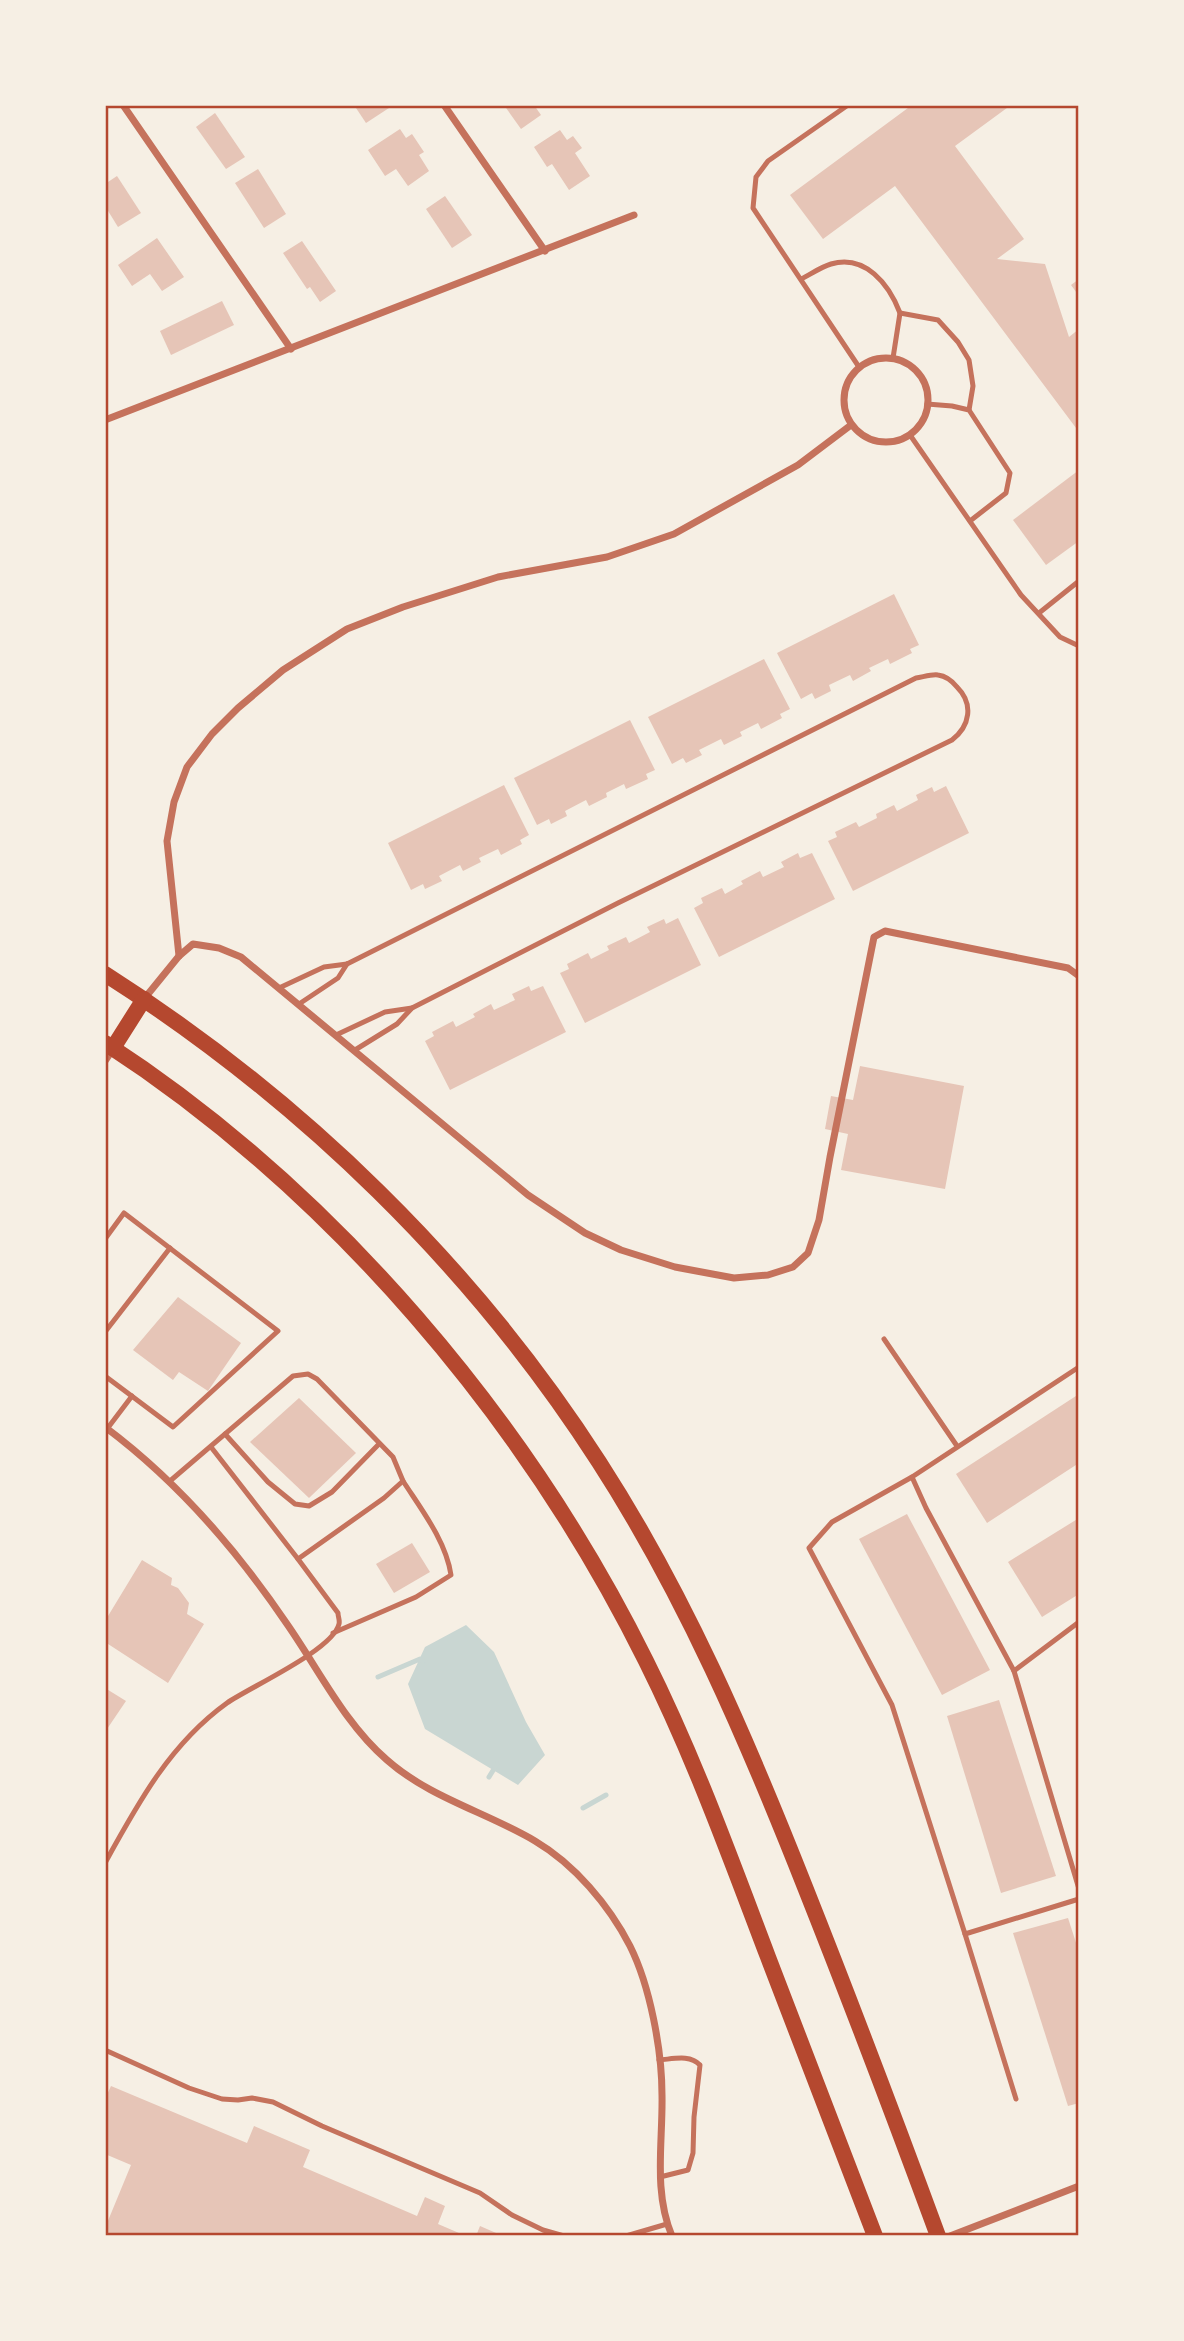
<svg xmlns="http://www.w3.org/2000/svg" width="1184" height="2341" font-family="'DejaVu Sans',sans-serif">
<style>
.water{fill:#c9d6d2}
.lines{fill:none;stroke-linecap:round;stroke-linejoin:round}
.stream{stroke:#c9d6d2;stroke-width:5}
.building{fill:#e6c5b7}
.service{stroke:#c5725c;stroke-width:5}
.minor{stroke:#c5725c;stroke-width:7}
.trunk{stroke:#b5482f;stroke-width:16}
.neatline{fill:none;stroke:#b5482f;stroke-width:2.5}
</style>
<rect width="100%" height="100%" fill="#f6efe4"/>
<polygon class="water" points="466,1625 494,1652 526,1722 545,1755 518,1785 425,1729 408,1684 425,1647"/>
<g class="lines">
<g class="stream">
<polyline points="378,1677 420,1659 423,1661"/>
<polyline points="489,1777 497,1764"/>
<polyline points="583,1808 606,1795"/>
</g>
</g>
<g class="building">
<polygon points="354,105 387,105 389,108 366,123"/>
<polygon points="504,105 534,105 541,115 521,129"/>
<polygon points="912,105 1011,105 955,146 1024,239 997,259 1045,264 1069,337 1079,329 1079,432 895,186 823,239 790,195"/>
<polygon points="215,113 245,157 226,169 196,127"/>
<polygon points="400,129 406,138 412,134 424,152 419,155 429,171 408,186 396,169 385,176 368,150"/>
<polygon points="560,130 567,140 573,136 582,148 575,153 590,176 569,190 552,164 547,167 534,147"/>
<polygon points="258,169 286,214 264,228 235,183"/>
<polygon points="117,176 141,213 118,227 105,206 105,184"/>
<polygon points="445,196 472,235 452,248 426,209"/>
<polygon points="157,238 184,277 162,291 150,274 132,286 118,265"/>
<polygon points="302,241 336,291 320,302 310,287 307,289 283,253"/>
<polygon points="1079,279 1079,296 1071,285"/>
<polygon points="222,301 234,325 171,355 160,331"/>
<polygon points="1079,470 1079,541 1046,565 1013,520"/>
<polygon points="894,594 919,645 910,649 912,653 890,664 888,659 869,668 871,671 853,681 850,675 829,685 831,691 815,699 812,693 801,699 777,653"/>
<polygon points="764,659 790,709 780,714 782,718 761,729 758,723 740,732 742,736 724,745 721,739 699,750 702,755 686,763 683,758 672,764 648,717"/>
<polygon points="630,720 655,770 646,774 648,779 626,789 624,784 606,793 607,797 589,806 586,800 565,811 567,816 551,824 549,819 537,825 514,778"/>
<polygon points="504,785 529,835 520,840 522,844 501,855 498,849 479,858 481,862 463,871 460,865 439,876 442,881 425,889 423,884 411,890 388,843"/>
<polygon points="946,786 969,833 853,891 828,841 837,837 835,832 856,822 859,827 877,818 876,814 894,805 897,811 918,800 916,795 932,787 934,792"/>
<polygon points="798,853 800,858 812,853 835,899 719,957 694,908 703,903 701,898 722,888 725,894 743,884 741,881 760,871 763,877 784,867 781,862"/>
<polygon points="678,918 701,965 585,1023 560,973 569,969 567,964 588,953 591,959 609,950 607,946 626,937 629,943 650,932 647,927 664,919 666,924"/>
<polygon points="529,986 531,991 543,986 566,1032 450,1090 425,1041 434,1036 432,1032 453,1021 456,1027 475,1017 473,1014 491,1004 494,1010 515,1000 512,994"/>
<polygon points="860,1066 964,1086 945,1189 841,1170 848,1134 825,1129 831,1096 853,1100"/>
<polygon points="178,1297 241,1343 208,1391 179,1372 173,1380 133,1350"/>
<polygon points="1079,1394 1079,1463 987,1523 956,1474"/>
<polygon points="299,1398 356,1453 309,1498 250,1442"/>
<polygon points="907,1514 990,1670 942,1695 859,1539"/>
<polygon points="1079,1518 1079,1594 1042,1617 1008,1562"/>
<polygon points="412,1543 430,1572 394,1593 376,1564"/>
<polygon points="142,1560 172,1578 171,1585 178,1588 189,1603 187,1614 204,1624 168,1683 105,1642 105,1621"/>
<polygon points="105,1688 126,1701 105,1732"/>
<polygon points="999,1700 1056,1876 1001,1893 947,1716"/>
<polygon points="1068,1918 1079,1952 1079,2103 1068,2106 1013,1933"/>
<polygon points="111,2086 247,2143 254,2126 310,2150 303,2167 417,2216 425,2197 445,2206 438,2224 466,2236 105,2236 105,2228 131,2165 105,2154 105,2099"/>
<polygon points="480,2226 503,2236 476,2236"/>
</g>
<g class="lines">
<g class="service">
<polyline points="848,105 768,161 756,177 753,208 859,367"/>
<path d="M801,279C811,274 821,267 831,264C865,254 889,284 900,313L893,358"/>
<polyline points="900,313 938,320 958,342 969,360 973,386 969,410"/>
<polyline points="927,404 952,406 969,410 1010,473 1006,493 970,521"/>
<polyline points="910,435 1021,595 1060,637 1079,646"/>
<polyline points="1039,613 1079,581"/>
<path d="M279,988L324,967L347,964L916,678C923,677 932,674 938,675C946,676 953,682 957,687C974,704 970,726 952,740L618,903L412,1008L397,1024L355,1050"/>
<polyline points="299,1004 338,978 347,964"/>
<polyline points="336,1035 385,1012 412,1008"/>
<polyline points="105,1239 124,1213 278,1331 173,1427 105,1376"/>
<polyline points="105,1332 170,1248"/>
<polyline points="884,1339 957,1446"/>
<polyline points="1079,1367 912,1477 926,1508 1014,1671 1079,1889"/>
<polyline points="107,1429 132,1396"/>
<polyline points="225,1434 268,1482 295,1504 309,1506 332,1492 379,1444"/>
<polyline points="211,1447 298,1559"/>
<polyline points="912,1477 832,1522 809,1548 892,1705 965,1934 1079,1899"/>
<path d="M333,1633L416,1597L451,1575C446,1541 421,1509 403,1481"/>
<polyline points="1014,1671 1079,1622"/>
<path d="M105,1863C138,1803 170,1744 227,1703C250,1687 333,1650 339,1624C340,1620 338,1617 338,1613L298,1559L384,1498L403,1481L393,1457L317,1379L308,1374L293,1376L170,1481"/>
<polyline points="965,1934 1016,2099"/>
<polyline points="105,2050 189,2088 222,2099 238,2100 252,2098 273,2102 322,2126 480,2193 512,2215 543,2230 564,2236"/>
<path d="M659,2060C673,2059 690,2054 700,2065L694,2117L693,2153L688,2170L660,2177"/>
<polyline points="626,2236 667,2224"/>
</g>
<g class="minor">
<polyline points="123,105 291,349"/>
<polyline points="444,105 545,251"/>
<circle cx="886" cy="400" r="42"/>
<polyline points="105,420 634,215"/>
<polyline points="179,956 167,841 174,802 187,767 212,734 238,708 283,670 347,629 403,607 498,577 607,557 674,534 798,465 851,425"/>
<polyline points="144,999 179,956 193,944 219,948 241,957 528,1195 585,1233 621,1250 675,1267 734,1278 768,1275 793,1267 808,1253 819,1220 830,1157 874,937 885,931 1068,968 1079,976"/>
<polyline points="105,1061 113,1049"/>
<path d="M105,1427C177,1481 237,1550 287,1624C319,1670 345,1724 387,1760C430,1798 486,1812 535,1841C574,1864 609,1905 630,1946C650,1986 662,2050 662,2095C663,2142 653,2191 672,2236"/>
<polyline points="950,2236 1079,2186"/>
</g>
<g class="trunk">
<path d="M105,974C301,1099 473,1266 599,1462C685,1595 747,1740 805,1887C851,2003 895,2119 938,2236"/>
<path d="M105,1043C333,1191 526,1419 646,1661C694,1757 730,1857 768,1957C803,2050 839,2143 875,2236"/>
<polyline points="113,1048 144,999"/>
</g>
</g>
<rect width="1184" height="2341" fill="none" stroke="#f6efe4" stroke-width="214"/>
<rect x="107" y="107" width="970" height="2127" class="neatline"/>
</svg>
